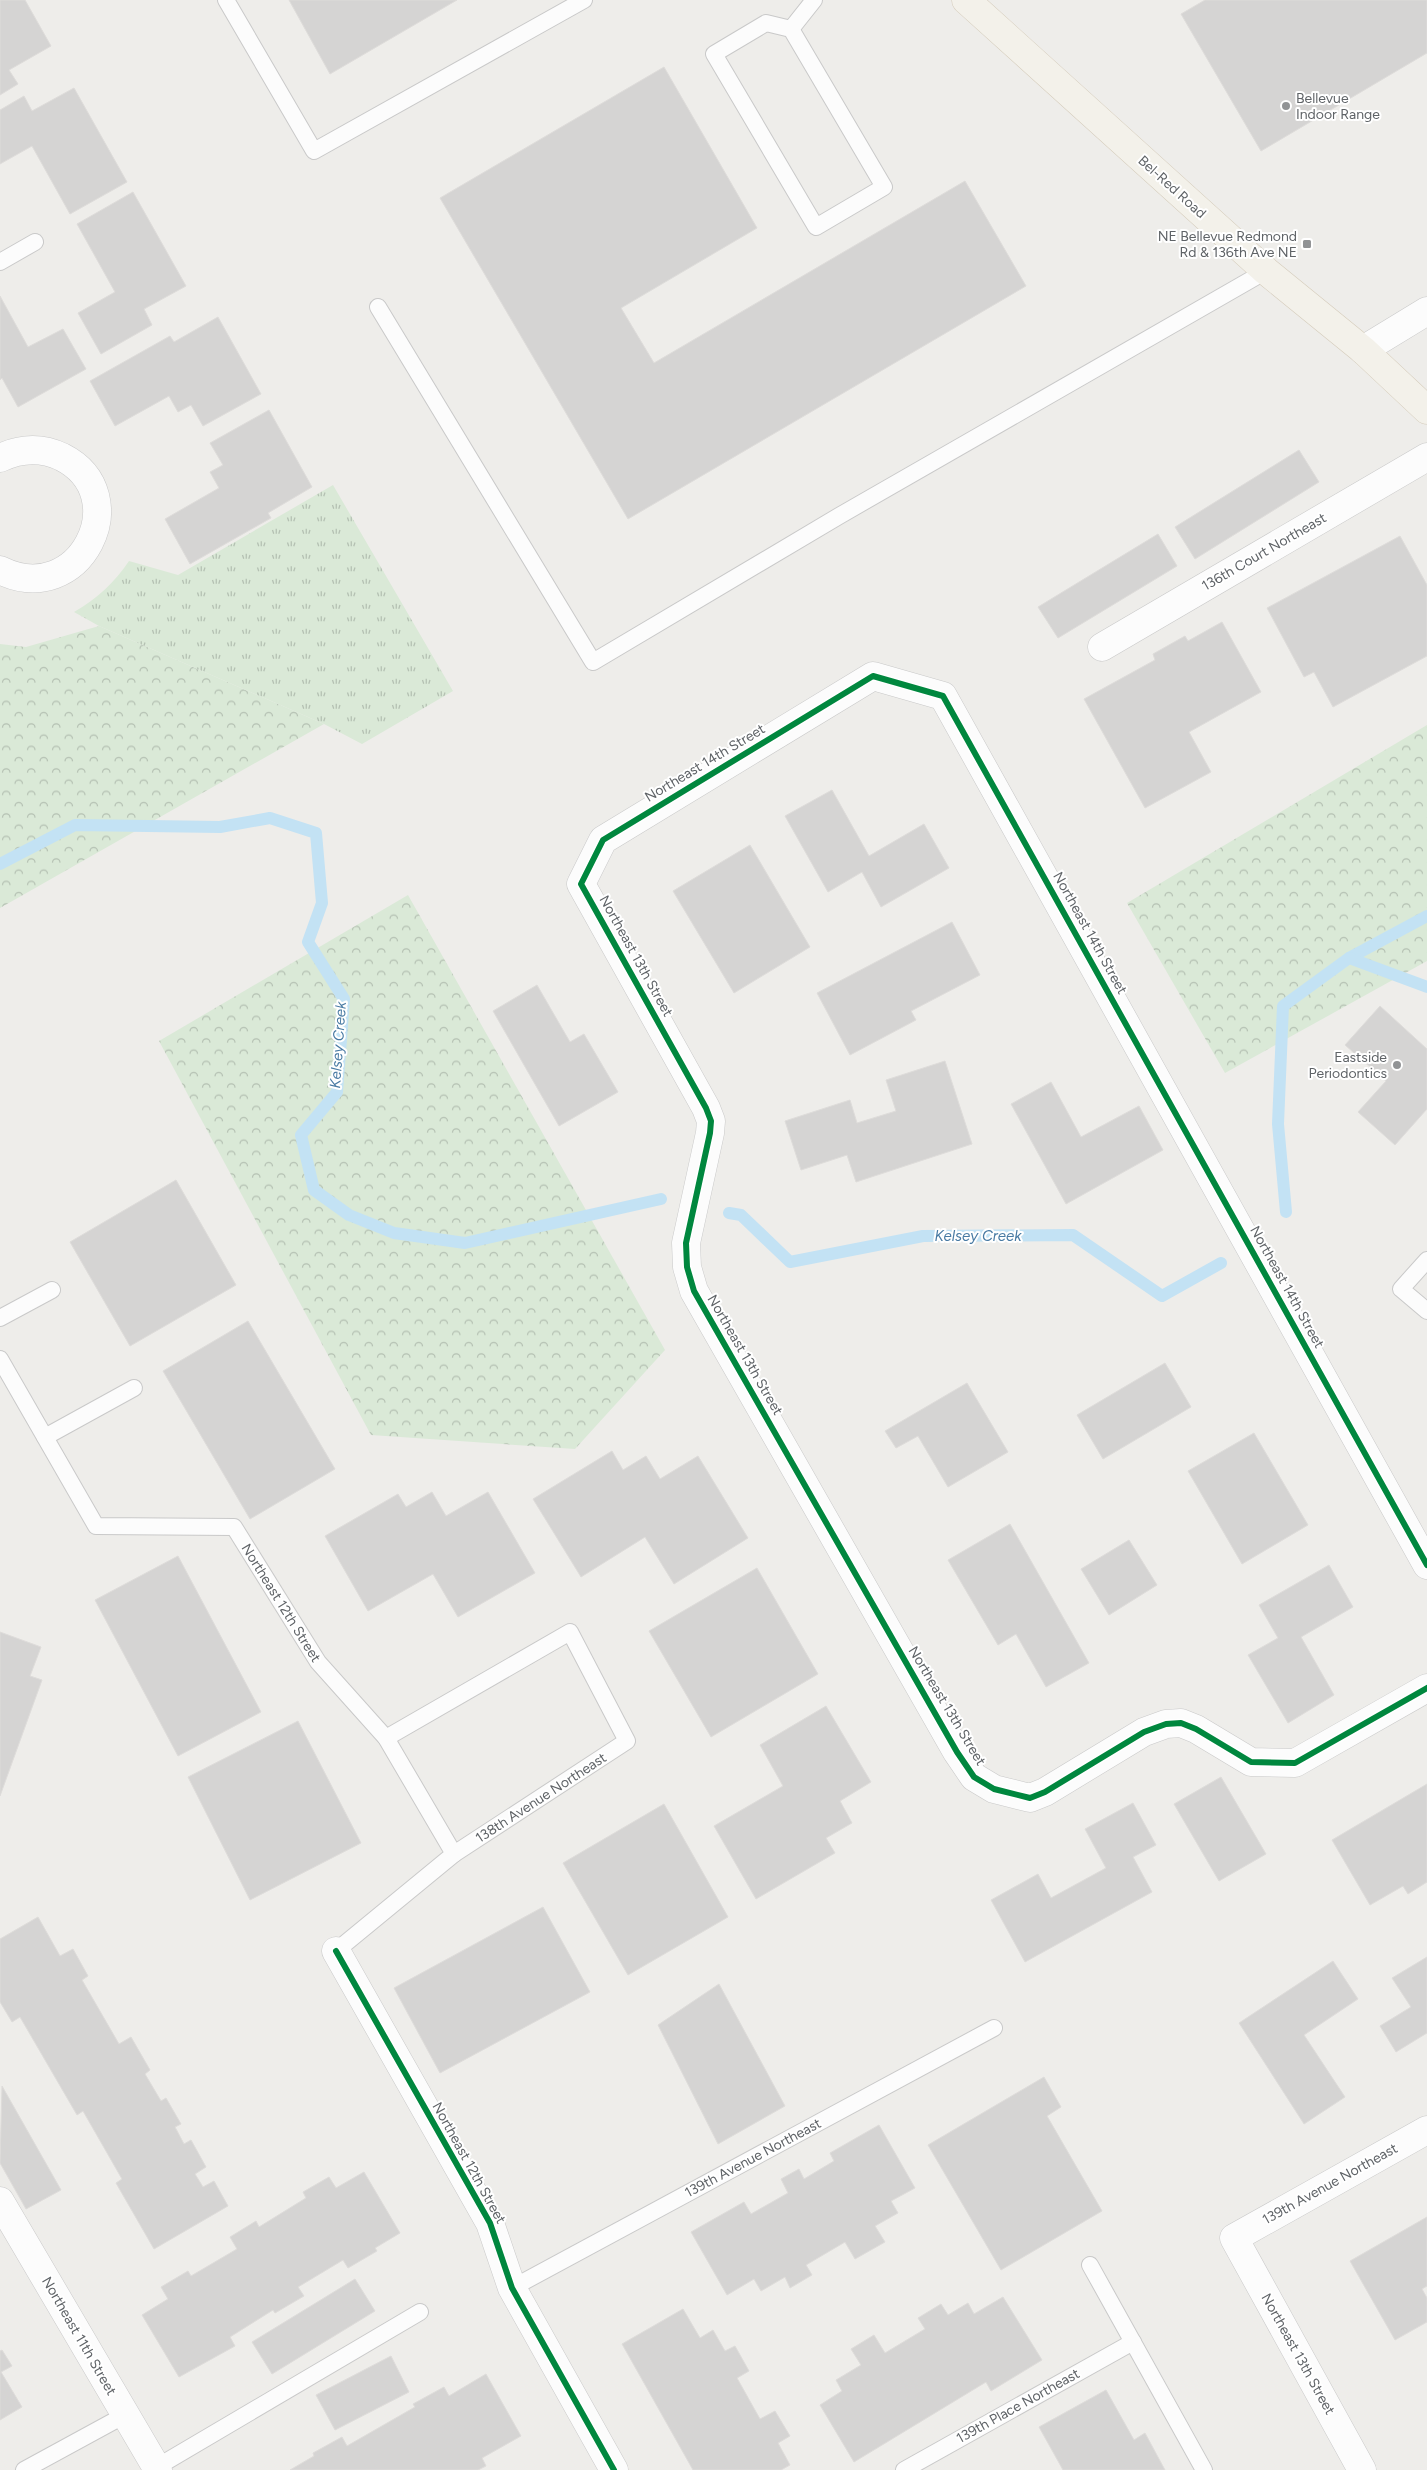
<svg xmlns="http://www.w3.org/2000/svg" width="1427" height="2470" font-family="Figtree,sans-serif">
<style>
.forest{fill:url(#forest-crowns)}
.park{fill:url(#park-tufts)}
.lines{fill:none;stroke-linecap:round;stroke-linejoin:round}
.stream{stroke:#c3e2f4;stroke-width:12}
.building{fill:#d5d4d3;stroke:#dedcda}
.service-casing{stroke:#c9c9c9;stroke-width:18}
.minor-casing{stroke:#c9c9c9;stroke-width:29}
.primary-casing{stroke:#d4cbba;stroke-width:29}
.service{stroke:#fcfcfc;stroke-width:16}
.minor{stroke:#fcfcfc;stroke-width:28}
.primary{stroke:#f3f1ea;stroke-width:28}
.cycleway-casing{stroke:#fff;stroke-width:9}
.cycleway{stroke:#00873e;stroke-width:6}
.poi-dot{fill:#919395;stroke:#fff;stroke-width:2}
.labels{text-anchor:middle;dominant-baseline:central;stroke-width:4;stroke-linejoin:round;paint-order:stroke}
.poi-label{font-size:14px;fill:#5f6367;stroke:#fff;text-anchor:end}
.street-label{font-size:14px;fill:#5f6367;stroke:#fff}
.water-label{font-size:15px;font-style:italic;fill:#487aa3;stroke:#fff}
</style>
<defs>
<pattern id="forest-crowns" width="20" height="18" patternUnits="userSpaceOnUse" patternTransform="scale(1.25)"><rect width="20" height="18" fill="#dae9d7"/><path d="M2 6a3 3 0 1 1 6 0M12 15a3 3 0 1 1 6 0" fill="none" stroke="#b4c0b2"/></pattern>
<pattern id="park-tufts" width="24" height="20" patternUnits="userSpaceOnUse" patternTransform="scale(1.25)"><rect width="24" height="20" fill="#dae9d7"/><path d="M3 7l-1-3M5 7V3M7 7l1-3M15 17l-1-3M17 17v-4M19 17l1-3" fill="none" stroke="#b4c0b2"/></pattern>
</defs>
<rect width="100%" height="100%" fill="#eeedea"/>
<g class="forest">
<polygon points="99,626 324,724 0,908 0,644 26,647"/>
<polygon points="1427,725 1427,961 1225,1073 1127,903"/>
<polygon points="408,895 665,1350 575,1449 371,1435 159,1041"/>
</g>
<path class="park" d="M333,485L453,691L362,744L324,724L99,626L74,612C98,598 114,583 129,561L178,575Z"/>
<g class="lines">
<g class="stream">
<polyline points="0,864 75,825 220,827 270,818 316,833 322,903 308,942 344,999 337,1092 301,1135 314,1190 349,1215 394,1233 465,1243 661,1199"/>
<polyline points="1349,958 1427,916"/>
<polyline points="1286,1212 1278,1124 1283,1006 1349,958 1427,987"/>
<polyline points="729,1213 741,1215 790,1262 923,1236 1073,1235 1162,1296 1221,1263"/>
</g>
</g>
<g class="building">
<polygon points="0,0 25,0 51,46 9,70 18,84 0,95"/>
<polygon points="289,0 457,0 330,74"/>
<polygon points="1205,0 1427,0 1427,53 1261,151 1181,14"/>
<polygon points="664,67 757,228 621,308 654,363 965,181 1026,286 628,519 440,198"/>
<polygon points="74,88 127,182 70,214 32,146 0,164 0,110 24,96 32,111"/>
<polygon points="133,192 186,286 144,309 152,325 101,354 78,313 115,292 77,224"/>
<polygon points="0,296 28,347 63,329 86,369 18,407 2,378 0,380"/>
<polygon points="218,317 261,394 203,426 191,405 178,412 169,396 115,426 90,381 170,336 174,342"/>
<polygon points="269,410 312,487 268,513 271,518 190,564 165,519 219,488 210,472 223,465 210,443"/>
<polygon points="1299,450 1319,482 1195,559 1175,527"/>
<polygon points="1158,534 1177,566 1058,638 1038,607"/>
<polygon points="1400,536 1427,585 1427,656 1333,707 1314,672 1304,677 1267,608"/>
<polygon points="1222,622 1261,692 1189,732 1211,772 1145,808 1084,699 1155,660 1153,654 1185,636 1188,641"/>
<polygon points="832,790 869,856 924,824 949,868 881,907 862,872 828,892 785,816"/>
<polygon points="750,845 810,947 734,993 673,891"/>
<polygon points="952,922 980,975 911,1011 916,1020 850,1055 817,993"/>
<polygon points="537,985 570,1042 584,1034 618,1092 559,1126 493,1011"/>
<polygon points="1380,1006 1427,1049 1427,1109 1395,1145 1358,1112 1386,1081 1345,1045"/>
<polygon points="945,1061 972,1144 856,1182 847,1155 801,1170 785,1121 850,1100 857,1123 896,1111 886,1080"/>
<polygon points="1051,1082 1081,1137 1139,1106 1163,1150 1066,1204 1011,1104"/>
<polygon points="176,1180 236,1285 130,1346 70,1242"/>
<polygon points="248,1321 335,1469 250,1519 163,1371"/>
<polygon points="1165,1363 1191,1407 1103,1459 1077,1415"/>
<polygon points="967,1383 1008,1452 948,1487 918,1436 896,1448 885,1431"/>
<polygon points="1254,1433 1308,1525 1242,1564 1188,1471"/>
<polygon points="612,1451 623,1470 646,1456 660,1479 698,1456 748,1538 674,1584 645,1537 581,1577 533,1499"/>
<polygon points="432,1492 446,1516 488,1492 535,1573 458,1617 433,1574 368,1611 325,1536 398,1494 406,1507"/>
<polygon points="1010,1524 1089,1663 1046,1687 1016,1634 998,1645 948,1560"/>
<polygon points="1129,1540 1157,1585 1109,1615 1081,1569"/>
<polygon points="178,1556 261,1712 178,1756 95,1600"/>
<polygon points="1329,1565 1353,1607 1301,1637 1334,1695 1288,1723 1248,1655 1278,1638 1259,1605"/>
<polygon points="757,1568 818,1674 711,1737 649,1631"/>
<polygon points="0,1632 41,1647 30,1676 42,1680 0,1796"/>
<polygon points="826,1706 871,1782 840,1801 852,1823 826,1838 835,1853 756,1899 714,1826 783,1786 760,1745"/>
<polygon points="298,1721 361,1843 250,1900 188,1777"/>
<polygon points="1221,1777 1266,1854 1219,1881 1174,1804"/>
<polygon points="1427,1784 1427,1882 1408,1894 1403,1886 1370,1905 1332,1840"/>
<polygon points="1133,1803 1156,1845 1133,1857 1152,1892 1025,1962 991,1900 1038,1874 1051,1898 1106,1868 1085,1829"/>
<polygon points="664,1804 728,1917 628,1975 563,1863"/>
<polygon points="543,1907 590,1992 440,2073 394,1988"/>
<polygon points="38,1917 60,1956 73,1949 88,1976 82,1980 119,2044 131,2037 150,2070 145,2074 161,2101 166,2098 181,2124 175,2127 184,2144 191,2140 206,2167 195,2174 203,2187 214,2181 228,2206 154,2249 116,2183 122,2179 83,2111 77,2115 20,2017 12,2022 0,2002 0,1939"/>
<polygon points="1427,1957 1427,2033 1396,2052 1380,2026 1411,2007 1392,1978"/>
<polygon points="1333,1961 1358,1999 1304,2035 1345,2097 1304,2124 1239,2023"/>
<polygon points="719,1984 785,2106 718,2144 658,2025"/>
<polygon points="1044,2077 1061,2107 1047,2116 1102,2211 1001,2270 928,2145"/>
<polygon points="2,2086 61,2190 26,2209 0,2163"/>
<polygon points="879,2125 915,2188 891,2201 898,2213 875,2226 885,2242 855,2259 845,2242 806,2265 812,2275 790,2288 785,2277 761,2291 754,2279 727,2295 691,2232 744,2202 751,2214 788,2193 781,2179 799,2169 804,2179 834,2161 830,2153"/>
<polygon points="364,2172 400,2233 375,2248 377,2251 348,2268 343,2260 298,2287 304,2296 275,2313 273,2310 230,2337 235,2346 179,2377 142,2315 168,2299 161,2287 188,2271 191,2276 237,2249 230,2237 256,2221 259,2227 306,2198 303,2192 329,2177 336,2188"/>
<polygon points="1427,2217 1427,2286 1422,2289 1427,2298 1427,2322 1395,2340 1350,2261"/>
<polygon points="355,2279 375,2311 272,2374 252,2342"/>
<polygon points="1003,2297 1042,2360 991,2391 986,2382 854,2462 820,2405 842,2391 836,2380 861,2365 851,2349 874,2335 885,2353 925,2329 918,2318 941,2304 948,2315 968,2303 974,2314"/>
<polygon points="683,2309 700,2338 713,2330 725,2351 735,2346 749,2371 737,2378 760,2419 775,2411 790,2436 778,2443 790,2465 781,2470 693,2470 622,2344"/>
<polygon points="2,2350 12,2366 1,2372 22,2407 0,2420 0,2351"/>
<polygon points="391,2356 409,2392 335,2430 316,2395"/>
<polygon points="486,2374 521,2436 482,2458 486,2466 478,2470 290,2470 314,2456 313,2453 342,2437 347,2446 415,2407 413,2404 444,2387 449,2396"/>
<polygon points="1106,2390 1134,2440 1145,2433 1165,2470 1063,2470 1039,2427"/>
</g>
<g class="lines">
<defs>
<g id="service">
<polyline points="226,0 314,151 584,0"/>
<polygon points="766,23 791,29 884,187 816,227 714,54"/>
<polyline points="791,29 814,0"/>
<polyline points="0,262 35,242"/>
<polyline points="378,307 593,662 839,516 1266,271"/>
<polyline points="1427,1260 1401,1289 1427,1311"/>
<polyline points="0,1318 52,1290"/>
<polyline points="0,1359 96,1526 234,1527 318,1662 386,1738 454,1854 336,1951"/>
<polyline points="45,1437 134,1388"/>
<polyline points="386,1738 570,1632 627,1741 454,1854"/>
<polyline points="1090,2265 1204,2470"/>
<polyline points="512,2288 994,2028"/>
<polyline points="157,2467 420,2312"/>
<polyline points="24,2470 125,2415"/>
<polyline points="904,2470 1133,2342"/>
</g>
<g id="minor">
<polyline points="1363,350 1427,311"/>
<path d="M0,458C21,448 41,447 62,457C137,495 80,610 0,570"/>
<polyline points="1102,647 1427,457"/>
<polyline points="1427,1565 943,696 873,676 603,840 581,884 706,1108 711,1121 710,1133 686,1243 687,1267 694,1291 957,1752 974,1777 994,1789 1030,1798 1045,1792 1144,1732 1166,1724 1181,1723 1196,1729 1251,1762 1295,1763 1427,1688"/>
<polyline points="336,1951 490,2223 512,2288 614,2470"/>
<polyline points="0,2201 158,2470"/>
<polyline points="1362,2470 1234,2238 1427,2130"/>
</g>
<polyline id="primary" points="966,0 1266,271 1363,350 1427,410"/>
</defs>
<use href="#service" class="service-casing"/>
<use href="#minor" class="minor-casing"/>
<use href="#primary" class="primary-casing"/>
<use href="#service" class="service"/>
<use href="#minor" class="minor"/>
<use href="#primary" class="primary"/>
<defs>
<g id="cycleway">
<polyline points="1427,1565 943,696 873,676 603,840 581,884 706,1108 711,1121 710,1133 686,1243 687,1267 694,1291 957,1752 974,1777 994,1789 1030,1798 1045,1792 1144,1732 1166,1724 1181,1723 1196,1729 1251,1762 1295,1763 1427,1688"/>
<polyline points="336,1951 490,2223 512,2288 614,2470"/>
</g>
</defs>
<use href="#cycleway" class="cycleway-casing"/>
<use href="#cycleway" class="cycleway"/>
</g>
<g class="poi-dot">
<circle cx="1286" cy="106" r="5"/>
<rect x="1302" y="239" width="10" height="10" rx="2.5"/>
<circle cx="1397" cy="1065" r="5"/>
</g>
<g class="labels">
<g class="poi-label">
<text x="1296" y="98" text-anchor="start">Bellevue<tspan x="1296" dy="16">Indoor Range</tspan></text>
<text x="1297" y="236">NE Bellevue Redmond<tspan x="1297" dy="16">Rd &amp; 136th Ave NE</tspan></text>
<text x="1387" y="1057">Eastside<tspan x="1387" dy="16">Periodontics</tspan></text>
</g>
<g class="street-label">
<text transform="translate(1172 187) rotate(42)">Bel-Red Road</text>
<text transform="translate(1264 552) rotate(-30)">136th Court Northeast</text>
<text transform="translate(705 763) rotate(-31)">Northeast 14th Street</text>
<text transform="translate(1090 933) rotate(61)">Northeast 14th Street</text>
<text transform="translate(636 956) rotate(61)">Northeast 13th Street</text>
<text transform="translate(1287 1287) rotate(61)">Northeast 14th Street</text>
<text transform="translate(745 1355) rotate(60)">Northeast 13th Street</text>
<text transform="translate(281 1603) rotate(58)">Northeast 12th Street</text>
<text transform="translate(947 1706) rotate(59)">Northeast 13th Street</text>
<text transform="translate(541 1798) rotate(-33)">138th Avenue Northeast</text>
<text transform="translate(753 2158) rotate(-28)">139th Avenue Northeast</text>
<text transform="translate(469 2163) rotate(61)">Northeast 12th Street</text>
<text transform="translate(1330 2184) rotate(-29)">139th Avenue Northeast</text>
<text transform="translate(79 2336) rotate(60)">Northeast 11th Street</text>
<text transform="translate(1298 2354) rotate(61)">Northeast 13th Street</text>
<text transform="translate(1018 2406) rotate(-29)">139th Place Northeast</text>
</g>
<g class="water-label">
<text transform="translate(338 1045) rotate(-86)">Kelsey Creek</text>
<text x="978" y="1236">Kelsey Creek</text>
</g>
</g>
</svg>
